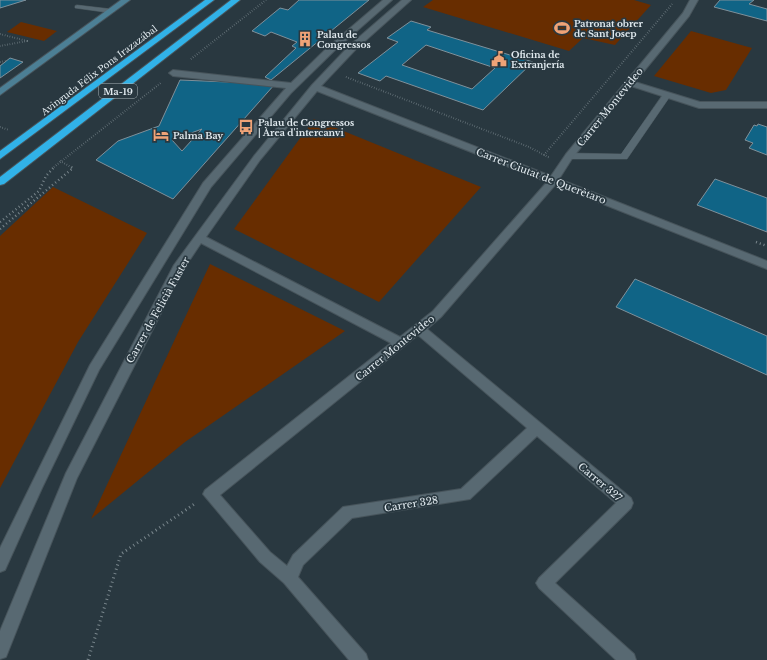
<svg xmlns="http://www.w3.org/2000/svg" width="767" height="660" font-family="'Libre Baskerville',serif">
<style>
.green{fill:#682d00}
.building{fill:#106486;stroke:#7f909a;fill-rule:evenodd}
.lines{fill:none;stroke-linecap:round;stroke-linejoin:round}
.lane-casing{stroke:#47545b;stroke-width:1}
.street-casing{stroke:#47545b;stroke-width:2}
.secondary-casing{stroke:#47545b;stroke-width:2}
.highway-casing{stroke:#47545b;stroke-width:2}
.path-far2{stroke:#7a878d;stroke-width:2;stroke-dasharray:0.5 2;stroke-linecap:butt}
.path-far1{stroke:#7a878d;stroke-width:2.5;stroke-dasharray:1 3;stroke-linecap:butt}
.path{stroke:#7a878d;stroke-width:3;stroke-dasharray:1 3.5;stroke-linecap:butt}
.lane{fill:#586972;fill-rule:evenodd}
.street{fill:#586972;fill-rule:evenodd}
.secondary{fill:#4c7f95;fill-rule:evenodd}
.highway{fill:#31b2e8;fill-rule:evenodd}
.labels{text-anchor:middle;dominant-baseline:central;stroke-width:3.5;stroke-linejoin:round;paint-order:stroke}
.far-poi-label{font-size:9px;font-weight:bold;fill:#e1eaef;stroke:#293840;text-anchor:start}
.far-street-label{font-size:9px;fill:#e1eaef;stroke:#293840}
.shield{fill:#293840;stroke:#aab5ba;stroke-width:1}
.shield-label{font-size:9px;font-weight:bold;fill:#e1eaef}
.street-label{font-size:10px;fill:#e1eaef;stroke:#293840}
</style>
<rect width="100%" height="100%" fill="#293840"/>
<g class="green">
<polygon points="433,0 634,0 651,5 615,45 583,38 569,51 423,7"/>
<polygon points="21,22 57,31 44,41 7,32"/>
<polygon points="691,31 752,48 726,90 711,93 654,76"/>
<polygon points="314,119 481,187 379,302 234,229"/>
<polygon points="53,187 147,233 78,342 0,488 0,236"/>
<polygon points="210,264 345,331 185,442 91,519"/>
</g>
<g class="building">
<polygon points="0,0 26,0 0,8"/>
<polygon points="299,0 369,0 271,80 265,77 296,48 292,46 297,42 271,32 265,36 252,31 280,8 288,10"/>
<polygon points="720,0 754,0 749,4 767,9 767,21 714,7"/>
<path d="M411,21L431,27L427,30L533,62L483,110L386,76L380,81L358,73L398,42L387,38ZM426,45L495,68L472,89L402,65Z"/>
<polygon points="10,58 23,62 0,78 0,66"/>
<path d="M180,80L275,84L173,199L96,160L118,141L159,126ZM202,129L182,151L172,140Z"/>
<polygon points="758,124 767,127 767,155 749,148 753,143 745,140 754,125 757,126"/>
<polygon points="715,179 767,198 767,232 697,205"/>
<polygon points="635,279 767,336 767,375 616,307"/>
</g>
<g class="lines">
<defs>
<g id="lane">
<polygon points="77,5 111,9 115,11 111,13 75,8 75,6"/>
<polygon points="664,93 667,93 671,95 627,159 569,159 565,156 569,153 621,154"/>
</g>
<g id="street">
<polygon points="383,0 392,0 334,51 291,93 211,187 99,370 42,488 5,570 0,572 0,548 90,365 203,183 286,88 173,76 169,73 173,70 291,83 328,47"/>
<path d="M402,0H411L356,49L321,86L551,176L566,154L683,13L690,0H698L689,16L635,82L700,102H767V108H699L631,86L573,157L559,179L767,261V269L555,185L441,317L427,329L631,498L633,503L631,508L555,583L634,654L636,660H616L539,588L536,583L539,578L616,503L537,436L470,499L352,518L303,565L298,577L366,654L368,660H349L284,583L260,562L203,494L205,490L391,343L201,243L183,270L77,478L6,657L0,659V631L66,473L174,265L254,156L312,85L350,45ZM317,91L547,182L433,311L400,337L206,237L260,160ZM418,335L527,428L461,489L343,507L293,555L287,566L270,552L220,495Z"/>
</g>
<polygon id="secondary" points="121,0 130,0 0,95 0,88"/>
<g id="highway">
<polygon points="205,0 214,0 0,159 0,151"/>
<polygon points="231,0 240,0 4,184 0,185 0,177"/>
</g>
</defs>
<use href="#lane" class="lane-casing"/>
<use href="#street" class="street-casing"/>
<use href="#secondary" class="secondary-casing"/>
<use href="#highway" class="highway-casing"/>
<g class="path-far2">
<polyline points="0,34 27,41 0,46"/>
<polyline points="191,59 266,0"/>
<polyline points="0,62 6,61"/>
<polyline points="346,77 529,147 550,158"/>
<polyline points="0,127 9,130"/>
<polyline points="544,155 673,3"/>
<polyline points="60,161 71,167"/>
<polyline points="54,167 162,82"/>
</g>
<g class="path-far1">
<polyline points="0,222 39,191 46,176 55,166"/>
<polyline points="0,229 73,168 69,166"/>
<polyline points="756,242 767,246"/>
</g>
<polyline class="path" points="88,660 121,554 196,503"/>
<use href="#lane" class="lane"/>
<use href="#street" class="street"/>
<use href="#secondary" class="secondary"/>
<use href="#highway" class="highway"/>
</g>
<defs>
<symbol id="stadium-bare" viewBox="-9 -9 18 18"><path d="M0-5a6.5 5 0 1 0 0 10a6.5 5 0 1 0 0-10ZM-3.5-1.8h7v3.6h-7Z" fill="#efa377" stroke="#293840" stroke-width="2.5" paint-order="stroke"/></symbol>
<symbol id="building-bare" viewBox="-9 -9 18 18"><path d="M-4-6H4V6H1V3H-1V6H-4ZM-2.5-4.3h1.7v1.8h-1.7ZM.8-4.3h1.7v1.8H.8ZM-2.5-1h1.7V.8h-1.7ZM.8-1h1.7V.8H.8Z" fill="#efa377" stroke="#293840" stroke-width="2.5" paint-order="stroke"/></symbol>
<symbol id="civic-bare" viewBox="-9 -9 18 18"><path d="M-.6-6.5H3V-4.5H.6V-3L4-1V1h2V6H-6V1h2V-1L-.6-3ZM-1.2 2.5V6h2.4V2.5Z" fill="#efa377" stroke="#293840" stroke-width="2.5" paint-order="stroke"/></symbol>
<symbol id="bus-bare" viewBox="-9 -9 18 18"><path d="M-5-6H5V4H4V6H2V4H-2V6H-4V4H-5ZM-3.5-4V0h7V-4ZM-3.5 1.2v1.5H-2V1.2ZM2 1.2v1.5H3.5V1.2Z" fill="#efa377" stroke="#293840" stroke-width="2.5" paint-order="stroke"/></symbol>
<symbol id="hotel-bare" viewBox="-9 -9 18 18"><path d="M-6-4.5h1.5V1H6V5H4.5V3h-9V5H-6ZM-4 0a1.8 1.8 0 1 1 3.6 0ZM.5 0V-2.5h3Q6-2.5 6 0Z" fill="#efa377" stroke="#293840" stroke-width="2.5" paint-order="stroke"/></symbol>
</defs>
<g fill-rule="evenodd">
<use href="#stadium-bare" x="551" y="17" width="22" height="22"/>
<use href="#building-bare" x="294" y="28" width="22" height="22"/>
<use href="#civic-bare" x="488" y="48" width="22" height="22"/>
<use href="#bus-bare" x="235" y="116" width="22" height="22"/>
<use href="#hotel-bare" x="150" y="124" width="22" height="22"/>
</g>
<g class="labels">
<g class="far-poi-label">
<text x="574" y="23">Patronat obrer<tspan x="574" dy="10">de Sant Josep</tspan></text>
<text x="317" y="34">Palau de<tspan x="317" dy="10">Congressos</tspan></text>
<text x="511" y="54">Oficina de<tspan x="511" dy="10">Extranjería</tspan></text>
<text x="258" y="122">Palau de Congressos<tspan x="258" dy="10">| Àrea d'intercanvi</tspan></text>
<text x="173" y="135">Palma Bay</text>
</g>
<g class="far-street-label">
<text transform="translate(99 70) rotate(-37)">Avinguda Félix Pons Irazazábal</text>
</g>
<rect class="shield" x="99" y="84" width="38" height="14" rx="3"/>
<g class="shield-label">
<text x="118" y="91">Ma-19</text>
</g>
<g class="street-label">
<text transform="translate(610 107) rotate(-51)">Carrer Montevideo</text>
<text transform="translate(541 176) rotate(21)">Carrer Ciutat de Querètaro</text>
<text transform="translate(158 310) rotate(-61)">Carrer de Felicià Fuster</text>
<text transform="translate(395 348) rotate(-39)">Carrer Montevideo</text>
<text transform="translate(600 482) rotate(40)">Carrer 327</text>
<text transform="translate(411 504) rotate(-9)">Carrer 328</text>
</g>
</g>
</svg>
